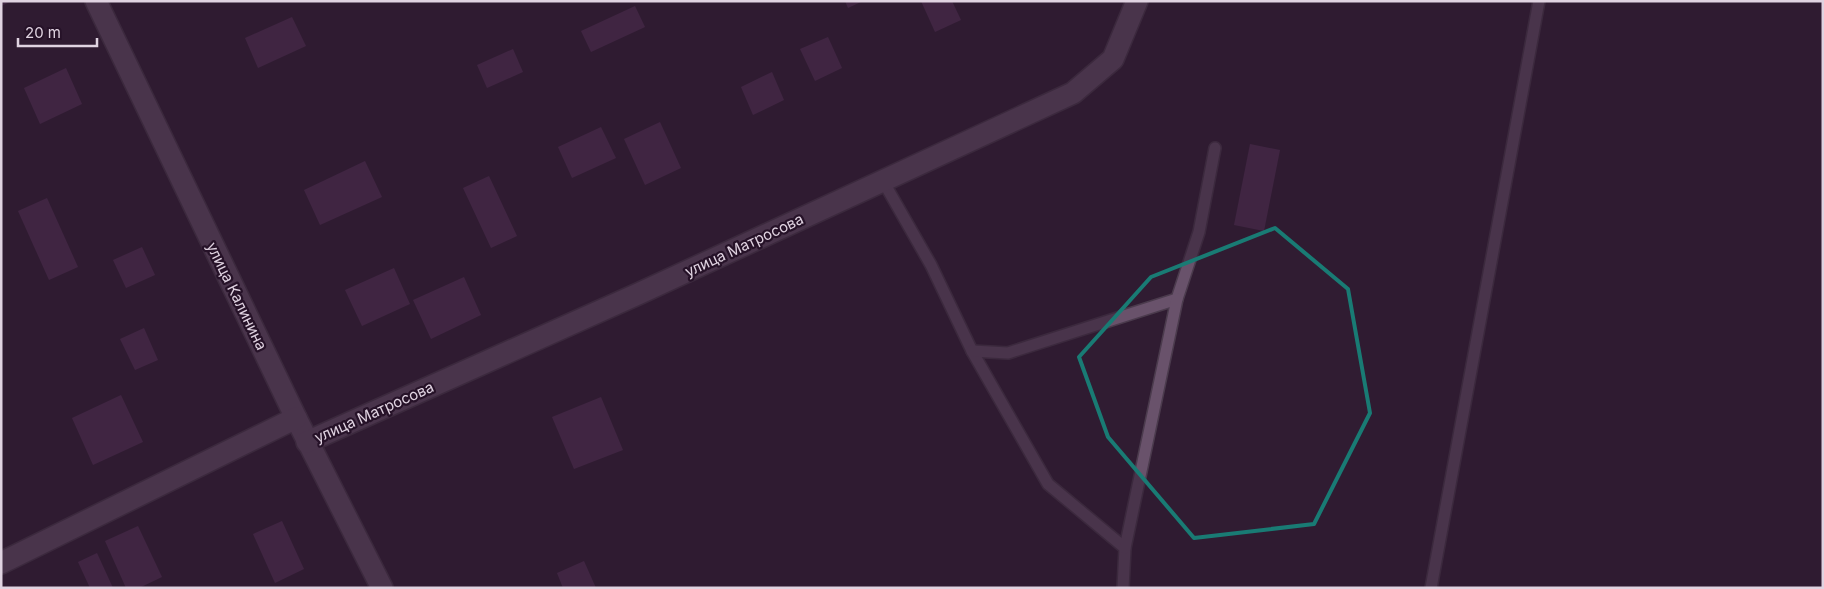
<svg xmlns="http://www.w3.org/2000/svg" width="1824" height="589" font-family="Inter,sans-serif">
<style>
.building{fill:#553258}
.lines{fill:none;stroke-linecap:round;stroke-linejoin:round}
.service-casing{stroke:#4b3b4d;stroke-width:14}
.minor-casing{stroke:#4b3b4d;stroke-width:24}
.service{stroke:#69526b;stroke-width:11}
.minor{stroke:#69526b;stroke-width:21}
.marked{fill:none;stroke:#197b74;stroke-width:4;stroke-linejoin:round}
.labels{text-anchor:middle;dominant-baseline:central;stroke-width:4.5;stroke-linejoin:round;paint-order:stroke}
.street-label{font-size:15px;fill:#e0d3e1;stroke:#261228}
</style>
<rect width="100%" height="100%" fill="#301c32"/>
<g class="building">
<polygon points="1,1 12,1 1,6"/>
<polygon points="845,1 863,1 848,8"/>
<polygon points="921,1 952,1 961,20 935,32"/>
<polygon points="635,6 645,27 591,52 581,31"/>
<polygon points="292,17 306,46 258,68 245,38"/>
<polygon points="828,37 842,68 815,81 800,49"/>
<polygon points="513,49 523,72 487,88 477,65"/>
<polygon points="66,68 82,104 40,124 24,88"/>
<polygon points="772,72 784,100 753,115 741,87"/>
<polygon points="660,122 681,168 645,185 624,139"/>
<polygon points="601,127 616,158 572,178 558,147"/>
<polygon points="1250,144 1280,150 1264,231 1234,225"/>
<polygon points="365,161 382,197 320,225 304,190"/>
<polygon points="489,176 517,236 491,248 463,188"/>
<polygon points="47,198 78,267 49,280 18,211"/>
<polygon points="142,247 155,275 126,288 113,260"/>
<polygon points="394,268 410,304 362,326 345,290"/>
<polygon points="464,277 481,315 431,339 413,300"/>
<polygon points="144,328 158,360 135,370 120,339"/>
<polygon points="121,395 143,442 93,465 72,418"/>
<polygon points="601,397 623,450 574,469 552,417"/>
<polygon points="282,521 304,569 275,583 253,534"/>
<polygon points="138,526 162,577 139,588 126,588 105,541"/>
<polygon points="97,553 113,588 90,588 78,562"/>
<polygon points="584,561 596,588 563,588 557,573"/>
</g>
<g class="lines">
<defs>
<g id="service">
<polyline points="883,181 931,265 972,351 1048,484 1125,548 1123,588"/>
<polyline points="972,351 1008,353 1177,299 1199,232 1215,148"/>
<polyline points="1125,548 1177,299"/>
<polyline points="1431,588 1539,1"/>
</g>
<g id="minor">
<polyline points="96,1 296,418 382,588"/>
<polyline points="307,442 638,294 1073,93 1113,59 1137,1"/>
<polyline points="1,563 296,418"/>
</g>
</defs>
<use href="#service" class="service-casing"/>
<use href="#minor" class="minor-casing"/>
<use href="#service" class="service"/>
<use href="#minor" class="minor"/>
</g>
<path d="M0 0H1824V589H0ZM1275,228L1348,289L1370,413L1314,524L1194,538L1108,437L1079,357L1151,277Z" fill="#301c32" fill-opacity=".55" fill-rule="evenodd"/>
<path class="marked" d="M1275,228L1348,289L1370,413L1314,524L1194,538L1108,437L1079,357L1151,277Z"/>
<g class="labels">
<g class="street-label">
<text transform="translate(744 245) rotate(-25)">улица Матросова</text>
<text transform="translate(237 296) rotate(64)">улица Калинина</text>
<text transform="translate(374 412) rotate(-24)">улица Матросова</text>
</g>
</g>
<rect width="1824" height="589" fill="none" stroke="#e0d3e1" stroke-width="5"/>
<path d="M18 38v8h79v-8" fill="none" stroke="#e0d3e1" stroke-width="2.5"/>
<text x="25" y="38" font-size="15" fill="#e0d3e1" stroke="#261228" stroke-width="4" paint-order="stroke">20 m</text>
</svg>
